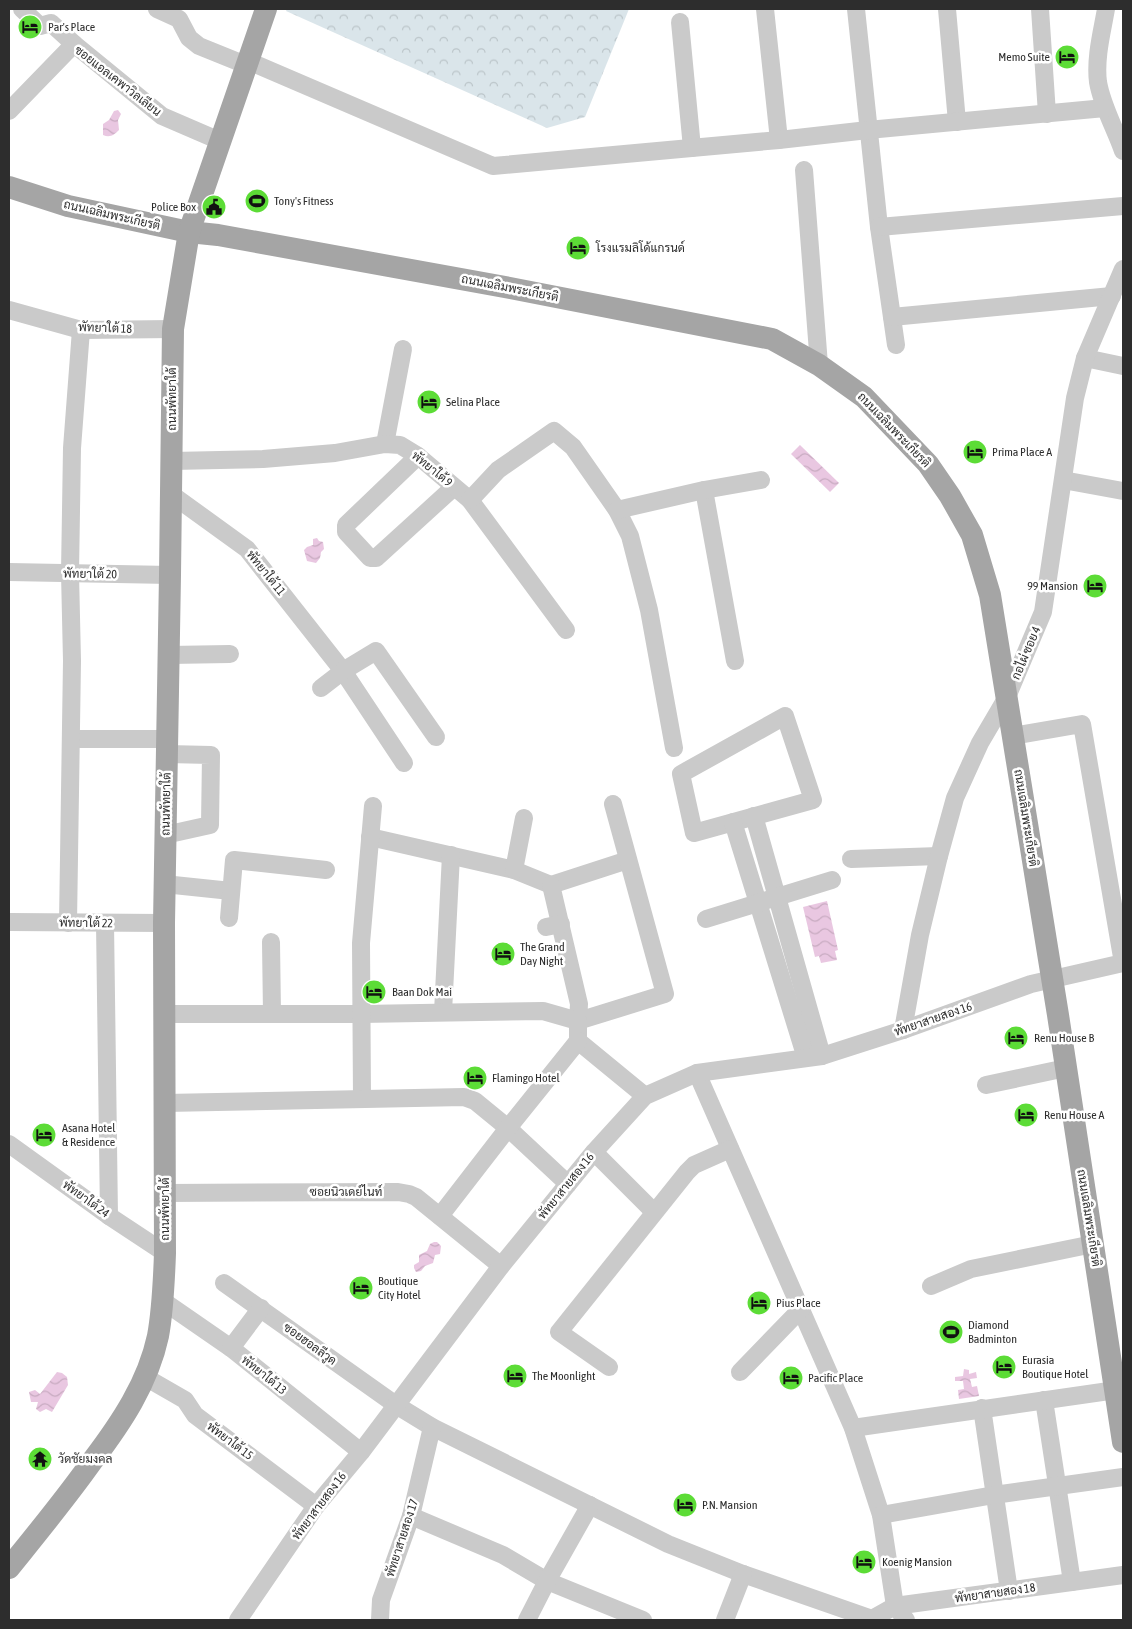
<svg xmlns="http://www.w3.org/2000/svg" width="1132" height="1629" font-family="'Asap Condensed',Sarabun,sans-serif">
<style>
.forest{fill:url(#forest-crowns)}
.water{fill:url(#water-waves)}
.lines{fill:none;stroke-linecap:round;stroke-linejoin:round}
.minor{stroke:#cacaca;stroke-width:18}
.major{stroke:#a5a5a5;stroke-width:22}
.labels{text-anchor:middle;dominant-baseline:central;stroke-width:5;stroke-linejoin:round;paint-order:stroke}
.poi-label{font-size:12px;fill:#2d2d2d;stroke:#fff;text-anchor:start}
.street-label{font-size:12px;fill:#2d2d2d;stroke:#fff}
</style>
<defs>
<pattern id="forest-crowns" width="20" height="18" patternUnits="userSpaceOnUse" patternTransform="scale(1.25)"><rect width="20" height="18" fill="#dae5ea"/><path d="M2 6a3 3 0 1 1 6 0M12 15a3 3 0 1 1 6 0" fill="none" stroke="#bbc5c9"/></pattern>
<pattern id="water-waves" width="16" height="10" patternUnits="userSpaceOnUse" patternTransform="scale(1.25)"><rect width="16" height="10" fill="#e9c7e1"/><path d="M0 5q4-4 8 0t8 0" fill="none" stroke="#c8abc1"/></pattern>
</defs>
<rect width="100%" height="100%" fill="#fff"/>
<polygon class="forest" points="287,9 629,9 585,117 547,128 286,11"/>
<g class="water">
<path d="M118,110L121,114L118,120L119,130C114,135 110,138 103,135V124L109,120L114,111Z"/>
<polygon points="800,445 839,483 830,492 791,454"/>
<polygon points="317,538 319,541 323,542 324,549 321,552 320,558 316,563 307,561 304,550 307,547 313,545 313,539"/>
<polygon points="827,901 838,950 835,951 837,960 821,963 819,956 815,957 803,907"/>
<polygon points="434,1242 437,1242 441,1246 440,1254 435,1255 433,1263 425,1266 421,1271 416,1272 414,1268 414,1265 419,1262 419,1255 427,1251 430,1244"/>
<polygon points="964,1369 969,1370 969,1374 976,1372 977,1378 970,1379 972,1387 977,1386 979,1396 959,1399 958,1390 964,1389 963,1381 955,1381 955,1377 963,1376"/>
<polygon points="57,1372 62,1373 67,1377 68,1385 52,1412 46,1409 40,1412 36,1409 38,1402 31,1402 29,1392 35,1390 40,1394"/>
</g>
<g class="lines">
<g class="minor">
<polyline points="22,9 40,26 51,23 74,44"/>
<polyline points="157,9 179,19 189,38 199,46 246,65"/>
<polyline points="765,9 779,140"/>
<polyline points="856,9 879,227 896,345"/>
<polyline points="947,9 957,122"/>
<polyline points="1040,9 1047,114"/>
<path d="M1106,9C1102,32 1095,58 1098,82C1102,106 1115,128 1123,151"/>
<polyline points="680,22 692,148"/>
<polyline points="248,61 493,166 779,140 868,130 1105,108"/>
<polyline points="9,111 74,44 162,116 220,141"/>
<polyline points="804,170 819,365"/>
<polyline points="879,227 1123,206"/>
<polyline points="9,310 81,330 173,329"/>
<polyline points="892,317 1112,296"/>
<polyline points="1085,358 1123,366"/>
<polyline points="385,444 403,349"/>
<polyline points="418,456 346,525 346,532 370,558 376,558 454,487"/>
<polyline points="172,461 263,459 335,453 385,444 400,445 418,456 470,500 566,630"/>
<polyline points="1063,480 1123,491"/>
<polyline points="704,490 735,661"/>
<polyline points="171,494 247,549 343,671 404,763"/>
<polyline points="470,500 498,470 554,431 573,447 617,510 630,536 649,610 674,748"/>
<polyline points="617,510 704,490 761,480"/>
<polyline points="9,572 170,575"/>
<polyline points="169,655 230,654"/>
<polyline points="321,688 343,671 376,651 436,737"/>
<polygon points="785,716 813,800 694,833 681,774"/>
<polyline points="71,739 167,739"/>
<polyline points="754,816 822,1056"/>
<polyline points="733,822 806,1058"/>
<polyline points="165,835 210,825 211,755 167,754"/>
<polyline points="370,837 514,870 551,885 628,860"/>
<polyline points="851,859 939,856"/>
<polyline points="514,870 524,818"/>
<polyline points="164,884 231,891"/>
<polyline points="551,885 579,1004 578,1021 665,994 613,804"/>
<polyline points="229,918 234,860 326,870"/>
<polyline points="706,919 832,880"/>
<polyline points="9,922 164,923"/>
<polyline points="68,923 72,661 70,573 72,448 81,330"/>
<polyline points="105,923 109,1216"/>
<polyline points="546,927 561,924"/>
<polyline points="271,942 272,1014"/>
<polyline points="443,1012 451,855"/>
<polyline points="165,1014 361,1014 543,1011 578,1021 578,1041 645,1096"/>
<polyline points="903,1030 920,935 939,856 955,798 980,743 1007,697 1043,612 1075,398 1085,358 1123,269"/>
<polyline points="697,1073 853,1428 881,1515 895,1606 906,1620"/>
<polyline points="986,1085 1066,1068"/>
<polyline points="362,1099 361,943 373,806"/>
<polyline points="165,1103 464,1097 475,1101 508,1128 568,1184"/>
<polyline points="9,1144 109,1216 165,1253"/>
<polyline points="594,1152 654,1212"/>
<polyline points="165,1193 398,1192 409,1194 416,1197 501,1266"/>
<polyline points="440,1216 508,1128 578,1041"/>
<polyline points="224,1283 396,1405 432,1427 668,1544 743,1574 872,1619"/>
<polyline points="931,1286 971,1269 1093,1244"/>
<polyline points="163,1301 231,1348 361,1452"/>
<polyline points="231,1348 261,1308"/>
<polyline points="609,1367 559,1332 687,1172 694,1165 730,1149"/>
<polyline points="740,1372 802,1308"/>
<polyline points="145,1377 185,1400 195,1415 316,1506"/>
<polyline points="1044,1400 1072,1582"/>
<polyline points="982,1408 1009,1591"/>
<polyline points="853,1428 1116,1390"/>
<polyline points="881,1515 994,1495 1123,1477"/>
<polyline points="411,1516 503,1555 547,1581 643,1620"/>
<polyline points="238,1620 316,1506 361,1452 501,1266 594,1152 645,1096 697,1073 822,1056 903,1030 1031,984 1123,963 1082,724 1013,736"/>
<polyline points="380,1620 381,1600 411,1516 432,1427"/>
<polyline points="527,1620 547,1581 590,1505"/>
<polyline points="725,1620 743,1574"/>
<polyline points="870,1620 895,1606 1123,1575"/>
</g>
<g class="major">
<polyline points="9,187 68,206 189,232 218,235 510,288 772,339 819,365 864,397 928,464 950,496 972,535 990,595 1058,1015 1123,1442"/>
<path d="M9,1568C38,1532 67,1497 93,1460C121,1423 148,1383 158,1336C163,1309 164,1281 165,1253L164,923L170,575L173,329L189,232L266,9"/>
</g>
</g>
<defs>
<symbol id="hotel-disc" viewBox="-11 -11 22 22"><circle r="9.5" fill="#5cdc36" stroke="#fff"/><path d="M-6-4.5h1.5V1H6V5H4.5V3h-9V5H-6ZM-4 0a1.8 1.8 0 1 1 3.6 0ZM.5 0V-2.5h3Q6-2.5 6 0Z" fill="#111"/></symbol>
<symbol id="stadium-disc" viewBox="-11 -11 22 22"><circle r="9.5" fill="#5cdc36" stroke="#fff"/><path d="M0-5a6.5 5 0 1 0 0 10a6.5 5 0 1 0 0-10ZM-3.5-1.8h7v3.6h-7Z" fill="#111"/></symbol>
<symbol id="civic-disc" viewBox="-11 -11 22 22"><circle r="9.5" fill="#5cdc36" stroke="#fff"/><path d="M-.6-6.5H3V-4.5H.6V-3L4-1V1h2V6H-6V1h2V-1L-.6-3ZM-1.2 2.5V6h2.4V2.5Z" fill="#111"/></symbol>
<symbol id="temple-disc" viewBox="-11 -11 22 22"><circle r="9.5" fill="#5cdc36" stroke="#fff"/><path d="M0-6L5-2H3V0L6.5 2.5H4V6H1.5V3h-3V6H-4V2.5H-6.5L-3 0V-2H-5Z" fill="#111"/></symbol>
</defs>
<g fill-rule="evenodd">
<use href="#hotel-disc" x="16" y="13" width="28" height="28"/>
<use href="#hotel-disc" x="1053" y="43" width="28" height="28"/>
<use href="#stadium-disc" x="243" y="187" width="28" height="28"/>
<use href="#civic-disc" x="200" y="193" width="28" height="28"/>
<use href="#hotel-disc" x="564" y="234" width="28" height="28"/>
<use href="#hotel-disc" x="415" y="388" width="28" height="28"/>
<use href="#hotel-disc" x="961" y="438" width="28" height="28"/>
<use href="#hotel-disc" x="1081" y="572" width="28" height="28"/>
<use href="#hotel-disc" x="489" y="940" width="28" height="28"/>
<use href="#hotel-disc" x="360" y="978" width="28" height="28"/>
<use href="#hotel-disc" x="1002" y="1024" width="28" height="28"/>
<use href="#hotel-disc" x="461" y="1064" width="28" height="28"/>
<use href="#hotel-disc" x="1012" y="1101" width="28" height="28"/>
<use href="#hotel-disc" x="30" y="1121" width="28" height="28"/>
<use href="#hotel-disc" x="347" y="1274" width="28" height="28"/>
<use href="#hotel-disc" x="745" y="1289" width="28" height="28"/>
<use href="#stadium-disc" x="937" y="1318" width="28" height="28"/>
<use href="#hotel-disc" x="990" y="1353" width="28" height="28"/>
<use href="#hotel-disc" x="501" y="1362" width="28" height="28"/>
<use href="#hotel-disc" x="777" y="1364" width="28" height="28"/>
<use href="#temple-disc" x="26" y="1445" width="28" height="28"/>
<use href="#hotel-disc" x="671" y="1491" width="28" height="28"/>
<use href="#hotel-disc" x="850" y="1548" width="28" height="28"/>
</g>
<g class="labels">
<g class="poi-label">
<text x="48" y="27">Par's Place</text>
<text x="1050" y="57" text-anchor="end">Memo Suite</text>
<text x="274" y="201">Tony's Fitness</text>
<text x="196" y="207" text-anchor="end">Police Box</text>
<text x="596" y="248">โรงแรมลิโด้แกรนด์</text>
<text x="446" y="402">Selina Place</text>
<text x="992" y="452">Prima Place A</text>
<text x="1078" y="586" text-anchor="end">99 Mansion</text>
<text x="520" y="947">The Grand<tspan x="520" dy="14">Day Night</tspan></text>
<text x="392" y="992">Baan Dok Mai</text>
<text x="1034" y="1038">Renu House B</text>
<text x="492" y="1078">Flamingo Hotel</text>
<text x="1044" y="1115">Renu House A</text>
<text x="62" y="1128">Asana Hotel<tspan x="62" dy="14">&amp; Residence</tspan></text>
<text x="378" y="1281">Boutique<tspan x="378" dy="14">City Hotel</tspan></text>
<text x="776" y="1303">Pius Place</text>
<text x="968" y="1325">Diamond<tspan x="968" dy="14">Badminton</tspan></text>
<text x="1022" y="1360">Eurasia<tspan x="1022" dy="14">Boutique Hotel</tspan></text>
<text x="532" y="1376">The Moonlight</text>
<text x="808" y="1378">Pacific Place</text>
<text x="58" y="1459">วัดชัยมงคล</text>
<text x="702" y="1505">P.N. Mansion</text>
<text x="882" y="1562">Koenig Mansion</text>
</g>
<g class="street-label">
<text transform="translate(118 81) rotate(38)">ซอยแอลเคพาวิลเลียน</text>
<text transform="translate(112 215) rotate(13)">ถนนเฉลิมพระเกียรติ</text>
<text transform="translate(510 288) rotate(11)">ถนนเฉลิมพระเกียรติ</text>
<text transform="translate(105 328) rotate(2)">พัทยาใต้ 18</text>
<text transform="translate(172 399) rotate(-90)">ถนนพัทยาใต้</text>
<text transform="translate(894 430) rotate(46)">ถนนเฉลิมพระเกียรติ</text>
<text transform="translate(432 469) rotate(39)">พัทยาใต้ 9</text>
<text transform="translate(266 573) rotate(51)">พัทยาใต้ 11</text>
<text transform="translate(90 574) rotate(1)">พัทยาใต้ 20</text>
<text transform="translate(1026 653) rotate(-67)">กอไผ่ ซอย 4</text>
<text transform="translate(166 804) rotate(-89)">ถนนพัทยาใต้</text>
<text transform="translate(1026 818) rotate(81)">ถนนเฉลิมพระเกียรติ</text>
<text transform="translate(86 923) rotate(1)">พัทยาใต้ 22</text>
<text transform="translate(933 1019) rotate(-19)">พัทยาสายสอง 16</text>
<text transform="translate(566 1186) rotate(-51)">พัทยาสายสอง 16</text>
<text x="346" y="1192">ซอยนิวเดย์ไนท์</text>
<text transform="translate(86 1199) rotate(36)">พัทยาใต้ 24</text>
<text transform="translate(165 1209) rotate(-90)">ถนนพัทยาใต้</text>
<text transform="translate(1089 1218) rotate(81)">ถนนเฉลิมพระเกียรติ</text>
<text transform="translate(310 1344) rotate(36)">ซอยฮอลลีวูด</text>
<text transform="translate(264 1375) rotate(39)">พัทยาใต้ 13</text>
<text transform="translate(230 1441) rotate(37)">พัทยาใต้ 15</text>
<text transform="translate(319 1506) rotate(-53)">พัทยาสายสอง 16</text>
<text transform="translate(402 1538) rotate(-72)">พัทยาสายสอง 17</text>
<text transform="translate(995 1593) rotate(-8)">พัทยาสายสอง 18</text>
</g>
</g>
<rect width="1132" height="1629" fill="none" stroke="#2d2d2d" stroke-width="20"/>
</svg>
